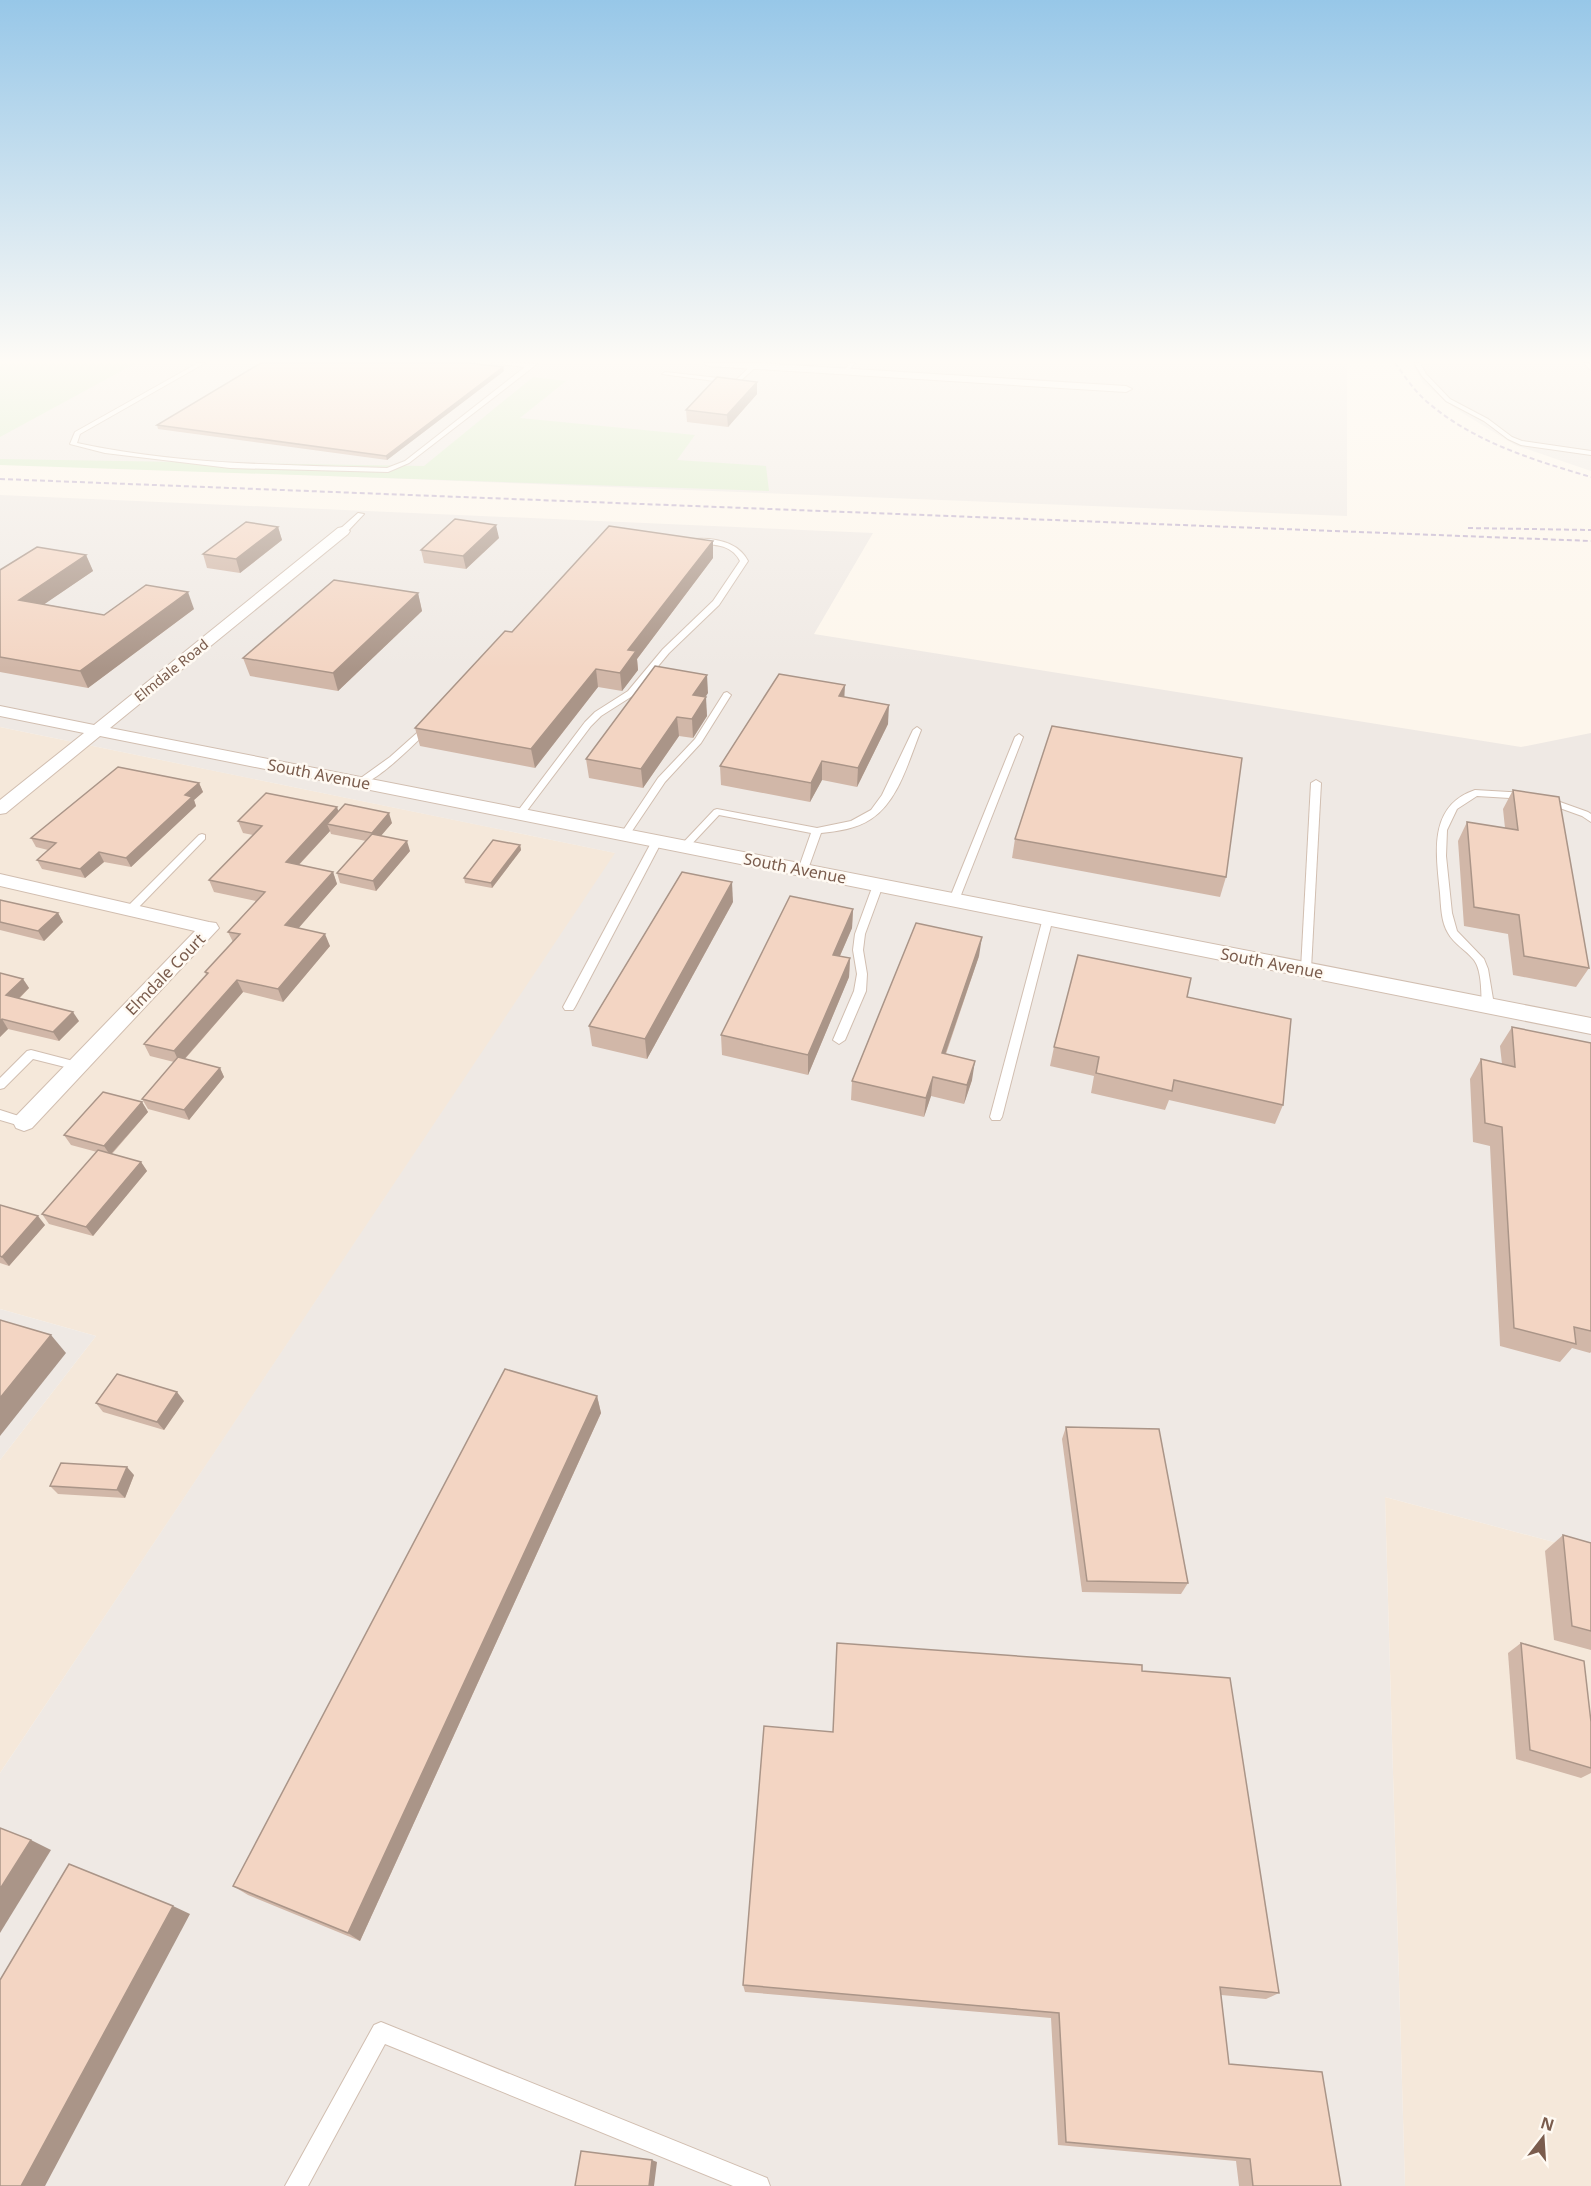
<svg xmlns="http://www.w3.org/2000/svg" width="1591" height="2186" font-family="'Noto Sans',sans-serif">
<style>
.residential{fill:#f5e8da}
.industrial{fill:#efe9e4}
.green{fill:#d8ecc9}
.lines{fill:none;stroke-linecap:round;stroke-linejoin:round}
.lane-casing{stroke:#d1beb0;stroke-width:2}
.street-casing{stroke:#d1beb0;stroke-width:2}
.lane{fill:#fff;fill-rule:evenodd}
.street{fill:#fff;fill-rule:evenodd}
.rail{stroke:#b9a8c9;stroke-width:2;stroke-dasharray:5 3;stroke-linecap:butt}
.wall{fill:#d1b7a8}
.shaded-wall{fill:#aa9588}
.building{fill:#f3d5c3;stroke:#aa9588;stroke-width:1.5}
.labels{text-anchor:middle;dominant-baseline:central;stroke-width:5;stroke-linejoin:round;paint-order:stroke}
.far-street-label{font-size:14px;fill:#7a5c4d;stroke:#fffaf3}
.street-label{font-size:16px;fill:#7a5c4d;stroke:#fffaf3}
</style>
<rect width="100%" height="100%" fill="#fdf6ec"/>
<g class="residential">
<polygon points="0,727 616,853 0,1773 0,1460 96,1336 0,1309"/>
<polygon points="1385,1497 1591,1552 1591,2186 1405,2186"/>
</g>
<g class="industrial">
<polygon points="0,363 1347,363 1347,516 0,463"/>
<polygon points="1412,363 1591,363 1591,471 1515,445 1456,409 1423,383"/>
<polygon points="0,495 873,533 814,634 1521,747 1591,733 1591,1552 1385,1497 1405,2186 0,2186 0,1773 615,853 0,727"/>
<polygon points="0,1309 96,1336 0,1460"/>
</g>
<g class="green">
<polygon points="0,363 136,363 0,437"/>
<polygon points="533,377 566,381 520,418 695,435 677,460 766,466 769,491 0,465 0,459 424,466"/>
</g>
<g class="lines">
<defs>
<g id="lane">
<path d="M198,363H205L80,434L77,443C179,465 283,465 387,468L405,461L525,367L492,363L537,364L409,463L388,472L230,468L105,453L70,444L75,432Z"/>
<polygon points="754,363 760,363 737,384 662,374 665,372 736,380"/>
<polygon points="849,363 855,363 848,372 844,372"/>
<polygon points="1414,363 1420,363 1426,374 1450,399 1488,419 1512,437 1522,441 1591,451 1591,455 1521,445 1508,439 1484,421 1446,401 1422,376"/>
<polygon points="1583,363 1589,363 1591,370"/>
<polygon points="358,513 364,514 346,533 340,533 340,529"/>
<path d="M695,539C715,538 738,542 748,561L719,605L669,653L634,695L601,716L591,726L523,816H517V812L585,722L595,712L628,691L663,649L713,601L740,561C731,543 712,545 695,543Z"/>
<polygon points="727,692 731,695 701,743 665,782 628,837 622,837 620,835 658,778 695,739 724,693"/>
<path d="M427,724L431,727L430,729C417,741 374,786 358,784V780L390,757Z"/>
<path d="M917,727L921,730C909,759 899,801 871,819C856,829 838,831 821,833L807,872H799L798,870L811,833L719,815L688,848H682L680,846L714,810L717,809L817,828L851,821L871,810L882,795L913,730Z"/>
<polygon points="1019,734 1023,737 959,900 958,902 950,902 949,900 1015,737"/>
<polygon points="1316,780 1321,783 1311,969 1306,973 1301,969 1311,783"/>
<path d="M1475,790L1526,793L1531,796L1526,799L1477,796L1457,809L1447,830L1446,856L1452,913L1457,931L1484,959L1488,969L1494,1005L1488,1009L1482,1005C1481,992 1482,971 1474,960C1466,950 1454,944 1448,933C1441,922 1441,905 1440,893C1436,853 1428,806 1475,790Z"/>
<polygon points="1546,797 1588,812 1591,814 1591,822 1582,816 1543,802 1541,800"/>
<polygon points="202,834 205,835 205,839 134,912 126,912 125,910 126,908 199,835"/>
<polygon points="657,838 662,841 575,1007 573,1010 565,1010 563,1007 652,841"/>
<polygon points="878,882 883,885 865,934 863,950 867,974 866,991 845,1040 839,1044 833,1040 854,991 857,974 853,950 855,934 873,885"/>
<polygon points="1048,915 1053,918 1002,1117 1000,1120 992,1120 990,1117 1043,918"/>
<polygon points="31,1050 81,1063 83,1066 77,1070 33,1059 4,1088 0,1089 0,1078 27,1051"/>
<polygon points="0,1110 28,1119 30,1122 28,1125 24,1127 0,1120"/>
<polygon points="381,2022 767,2178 770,2186 733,2186 385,2044 308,2186 285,2186 374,2025"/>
</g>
<g id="street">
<polygon points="703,363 758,363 1126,386 1132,389 1126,392 708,366"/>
<polygon points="343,527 350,531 348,534 110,728 1591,1018 1591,1034 100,736 6,813 0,814 0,800 84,733 0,716 0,706 94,725 338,528"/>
<polygon points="0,874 209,922 216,923 219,928 32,1128 24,1131 16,1128 13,1122 16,1116 195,931 0,886"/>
</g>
</defs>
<use href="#lane" class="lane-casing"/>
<use href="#street" class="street-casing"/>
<use href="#lane" class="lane"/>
<use href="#street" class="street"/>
<g class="rail">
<path d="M1395,363C1404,375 1413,389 1424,399C1470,441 1533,460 1591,477"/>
<polyline points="0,479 1591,541"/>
<polyline points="1468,528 1591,530"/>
</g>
</g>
<g class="wall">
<polygon points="504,371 387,460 158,429 157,425"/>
<polygon points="757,382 757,394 728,427 687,422 686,410"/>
<polygon points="278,527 282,540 240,573 207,568 203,554"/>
<polygon points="499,538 466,569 424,563 421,550"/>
<polygon points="86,555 93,571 44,604 104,615 194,609 88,688 0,672 0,570"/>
<polygon points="713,558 637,659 638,670 622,691 598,687 535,768 420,746 415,728 512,632"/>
<polygon points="418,593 422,611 338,691 250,676 243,658"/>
<polygon points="708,693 705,697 707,716 693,738 679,736 643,788 589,778 586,759"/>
<polygon points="844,697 888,724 857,787 822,780 810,802 721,785 720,766"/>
<polygon points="199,783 203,792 194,800 196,806 131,867 104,862 85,878 42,869 37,860 48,850 36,847 31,838"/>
<polygon points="1513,790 1589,968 1576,987 1513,975 1508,934 1464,926 1458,841 1467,822 1505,828 1503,809"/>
<polygon points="339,812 392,823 380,836 410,851 376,891 340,883 337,873 366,841 331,834 330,831 299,865 333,872 337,884 298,928 330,946 283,1002 243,992 185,1059 220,1068 224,1077 189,1120 148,1109 142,1099 174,1062 150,1056 144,1044 206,975 205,972 233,942 228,932 256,901 214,892 209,880 253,835 243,833 238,821"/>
<polygon points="1015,839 1226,877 1220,897 1012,858"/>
<polygon points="520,845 521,850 492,888 465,883 464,878"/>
<polygon points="0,900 58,913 63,922 44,941 0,930"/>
<polygon points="733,902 647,1059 592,1046 589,1026"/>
<polygon points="853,909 852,928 840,956 850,958 849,977 808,1075 722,1055 721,1035"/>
<polygon points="979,956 946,1054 972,1080 964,1104 931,1096 924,1117 851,1100 852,1081"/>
<polygon points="0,973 23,979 29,988 19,999 79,1021 59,1041 8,1029 0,1037"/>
<polygon points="1187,997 1283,1105 1275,1124 1169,1100 1165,1110 1091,1093 1094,1076 1050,1066 1054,1047"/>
<polygon points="1512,1027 1591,1043 1591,1352 1590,1353 1572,1348 1560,1362 1500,1346 1490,1146 1473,1142 1470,1079 1481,1059 1502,1064 1500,1046"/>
<polygon points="142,1102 148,1112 112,1154 141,1162 147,1171 93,1236 49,1224 42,1214 97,1152 71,1145 64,1135"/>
<polygon points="0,1205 45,1225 9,1266 0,1263"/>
<polygon points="597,1396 601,1413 360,1941 248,1895 233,1886"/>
<polygon points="184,1401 164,1430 103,1412 96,1403"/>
<polygon points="1066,1427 1188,1583 1181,1594 1082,1592 1062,1439"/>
<polygon points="134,1475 125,1498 58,1494 50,1486"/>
<polygon points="1563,1535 1591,1543 1591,1650 1554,1640 1545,1551"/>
<polygon points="1521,1643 1591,1722 1591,1773 1581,1778 1516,1759 1508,1653"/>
<polygon points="1142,1671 1279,1993 1266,1999 1221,1995 1229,2064 1341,2186 1239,2186 1236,2161 1058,2145 1051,2018 745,1992 743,1985 832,1732"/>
</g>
<g class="shaded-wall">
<polygon points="503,367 504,371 387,460 386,456"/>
<polygon points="757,382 757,394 728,427 727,415"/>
<polygon points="496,525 499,538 466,569 463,556"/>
<polygon points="278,527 282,540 240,573 236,559"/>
<polygon points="713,541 713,558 637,659 638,670 622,691 620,673 628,650"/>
<polygon points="86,555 93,571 27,616 19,600"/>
<polygon points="188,592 194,609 88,688 80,671"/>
<polygon points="418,593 422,611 338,691 333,673"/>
<polygon points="596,669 598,687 535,768 531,749"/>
<polygon points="707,675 708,693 694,714 693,695"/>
<polygon points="845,685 844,704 839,696"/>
<polygon points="706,697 707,716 693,738 692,719"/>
<polygon points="889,705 888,724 857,787 858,768"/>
<polygon points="677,717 679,736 643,788 641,769"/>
<polygon points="822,761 822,780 810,802 811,783"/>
<polygon points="199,783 203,792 194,800 196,806 131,867 126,858 185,795"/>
<polygon points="337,807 341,819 327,824 330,831 290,874 286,862"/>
<polygon points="389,813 392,823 375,843 372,833"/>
<polygon points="407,841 410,851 376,891 373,881"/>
<polygon points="520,845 521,850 492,888 491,883"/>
<polygon points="99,852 104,862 85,878 80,869"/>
<polygon points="333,872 337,884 290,938 285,925"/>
<polygon points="732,882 733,902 647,1059 645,1039"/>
<polygon points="853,909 852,928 832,974 833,955"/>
<polygon points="58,913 63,922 44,941 38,931"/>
<polygon points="325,934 330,946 283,1002 278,989"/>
<polygon points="982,937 979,956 939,1072 942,1053"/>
<polygon points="850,958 849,977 808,1075 808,1055"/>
<polygon points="23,979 29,988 12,1005 6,995"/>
<polygon points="237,980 243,992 180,1064 174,1051"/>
<polygon points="73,1012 79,1021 59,1041 53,1032"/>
<polygon points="2,1019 8,1029 0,1037 0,1021"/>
<polygon points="975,1061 972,1080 964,1104 967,1085"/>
<polygon points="220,1068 224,1077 189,1120 184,1110"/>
<polygon points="933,1077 931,1096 924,1117 926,1098"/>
<polygon points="142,1102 148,1112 110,1155 104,1146"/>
<polygon points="141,1162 147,1171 93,1236 86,1227"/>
<polygon points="38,1216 45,1225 9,1266 2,1257"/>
<polygon points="51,1335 66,1353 0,1436 0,1398"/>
<polygon points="177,1392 184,1401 164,1430 157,1422"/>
<polygon points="597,1396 601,1413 360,1941 348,1933"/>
<polygon points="127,1467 134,1475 125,1498 117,1490"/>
<polygon points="31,1840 51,1850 0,1933 0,1889"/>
<polygon points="173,1906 190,1914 45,2186 21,2186"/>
<polygon points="652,2160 657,2162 654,2186 649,2186"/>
</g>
<g class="building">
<polygon points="261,363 469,363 503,367 386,456 157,425"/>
<polygon points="717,377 757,382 727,415 686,410"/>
<polygon points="455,519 496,525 463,556 421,550"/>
<polygon points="246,522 278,527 236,559 203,554"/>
<polygon points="609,526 713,541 628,650 636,651 620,673 596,669 531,749 415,728 505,631 512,632"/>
<polygon points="37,547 86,555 19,600 104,615 146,585 188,592 80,671 0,657 0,570"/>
<polygon points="334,580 418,593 333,673 243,658"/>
<polygon points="655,666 707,675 693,695 706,697 692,719 677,717 641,769 586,759"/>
<polygon points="779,674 845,685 839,696 889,705 858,768 822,761 811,783 720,766"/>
<polygon points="1052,726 1242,758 1226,877 1015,839"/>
<polygon points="118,767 199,783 185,795 192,797 126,858 99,852 80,869 37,860 56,843 31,838"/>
<polygon points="1513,790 1559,797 1589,968 1524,956 1519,915 1474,907 1467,822 1518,830"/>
<polygon points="266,793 337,807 286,862 333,872 285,925 325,934 278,989 237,980 174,1051 144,1044 208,973 205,972 240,934 228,932 265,892 209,880 262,826 238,821"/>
<polygon points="345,804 389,813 372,833 327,824"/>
<polygon points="372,834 407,841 373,881 337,873"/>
<polygon points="493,840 520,845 491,883 464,878"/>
<polygon points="682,872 732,882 645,1039 589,1026"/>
<polygon points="790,896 853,909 833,955 850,958 808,1055 721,1035"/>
<polygon points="0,900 58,913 38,931 0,922"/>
<polygon points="916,923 982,937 942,1053 975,1061 967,1085 933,1077 926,1098 852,1081"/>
<polygon points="1078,955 1191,978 1187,997 1291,1019 1283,1105 1174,1080 1172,1091 1096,1073 1099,1057 1054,1047"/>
<polygon points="0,973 23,979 6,995 73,1012 53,1032 2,1019 0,1021"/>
<polygon points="1512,1027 1591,1043 1591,1331 1574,1327 1576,1344 1514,1328 1502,1127 1485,1123 1481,1059 1515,1067"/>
<polygon points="178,1057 220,1068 184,1110 142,1099"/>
<polygon points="103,1092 142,1102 104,1146 64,1135"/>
<polygon points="98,1150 141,1162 86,1227 42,1214"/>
<polygon points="0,1205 38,1216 2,1257 0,1256"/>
<polygon points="0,1320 51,1335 0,1398"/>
<polygon points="505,1369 597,1396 348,1933 233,1886"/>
<polygon points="117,1374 177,1392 157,1422 96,1403"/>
<polygon points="1066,1427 1159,1429 1188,1583 1087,1581"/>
<polygon points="61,1463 127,1467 117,1490 50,1486"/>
<polygon points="1563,1535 1591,1543 1591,1631 1572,1626"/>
<polygon points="837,1643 1142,1665 1142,1671 1230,1678 1279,1993 1220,1987 1229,2064 1322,2072 1341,2186 1253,2186 1250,2159 1066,2142 1059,2013 743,1985 764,1726 833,1732"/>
<polygon points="1521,1643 1584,1661 1591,1722 1591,1768 1530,1750"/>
<polygon points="0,1828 31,1840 0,1889"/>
<polygon points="69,1864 173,1906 21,2186 0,2186 0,1980"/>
<polygon points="581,2151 652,2160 649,2186 575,2186"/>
</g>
<linearGradient id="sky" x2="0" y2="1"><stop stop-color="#97c7e8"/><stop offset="0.54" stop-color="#fefbf6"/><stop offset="1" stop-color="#fefbf6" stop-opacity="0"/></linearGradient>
<rect width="1591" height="669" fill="url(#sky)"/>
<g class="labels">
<g class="far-street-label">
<text transform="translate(171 670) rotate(-39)">Elmdale Road</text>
</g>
<g class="street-label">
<text transform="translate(319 774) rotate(11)">South Avenue</text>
<text transform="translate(795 868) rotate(11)">South Avenue</text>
<text transform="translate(1272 963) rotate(11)">South Avenue</text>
<text transform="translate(165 974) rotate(-46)">Elmdale Court</text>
</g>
</g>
<g transform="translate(1543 2138) rotate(17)" stroke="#fffaf3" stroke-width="4.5" paint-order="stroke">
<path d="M0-4.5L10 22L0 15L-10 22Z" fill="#7a5c4d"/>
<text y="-9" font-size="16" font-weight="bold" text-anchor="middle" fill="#7a5c4d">N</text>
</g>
</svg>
